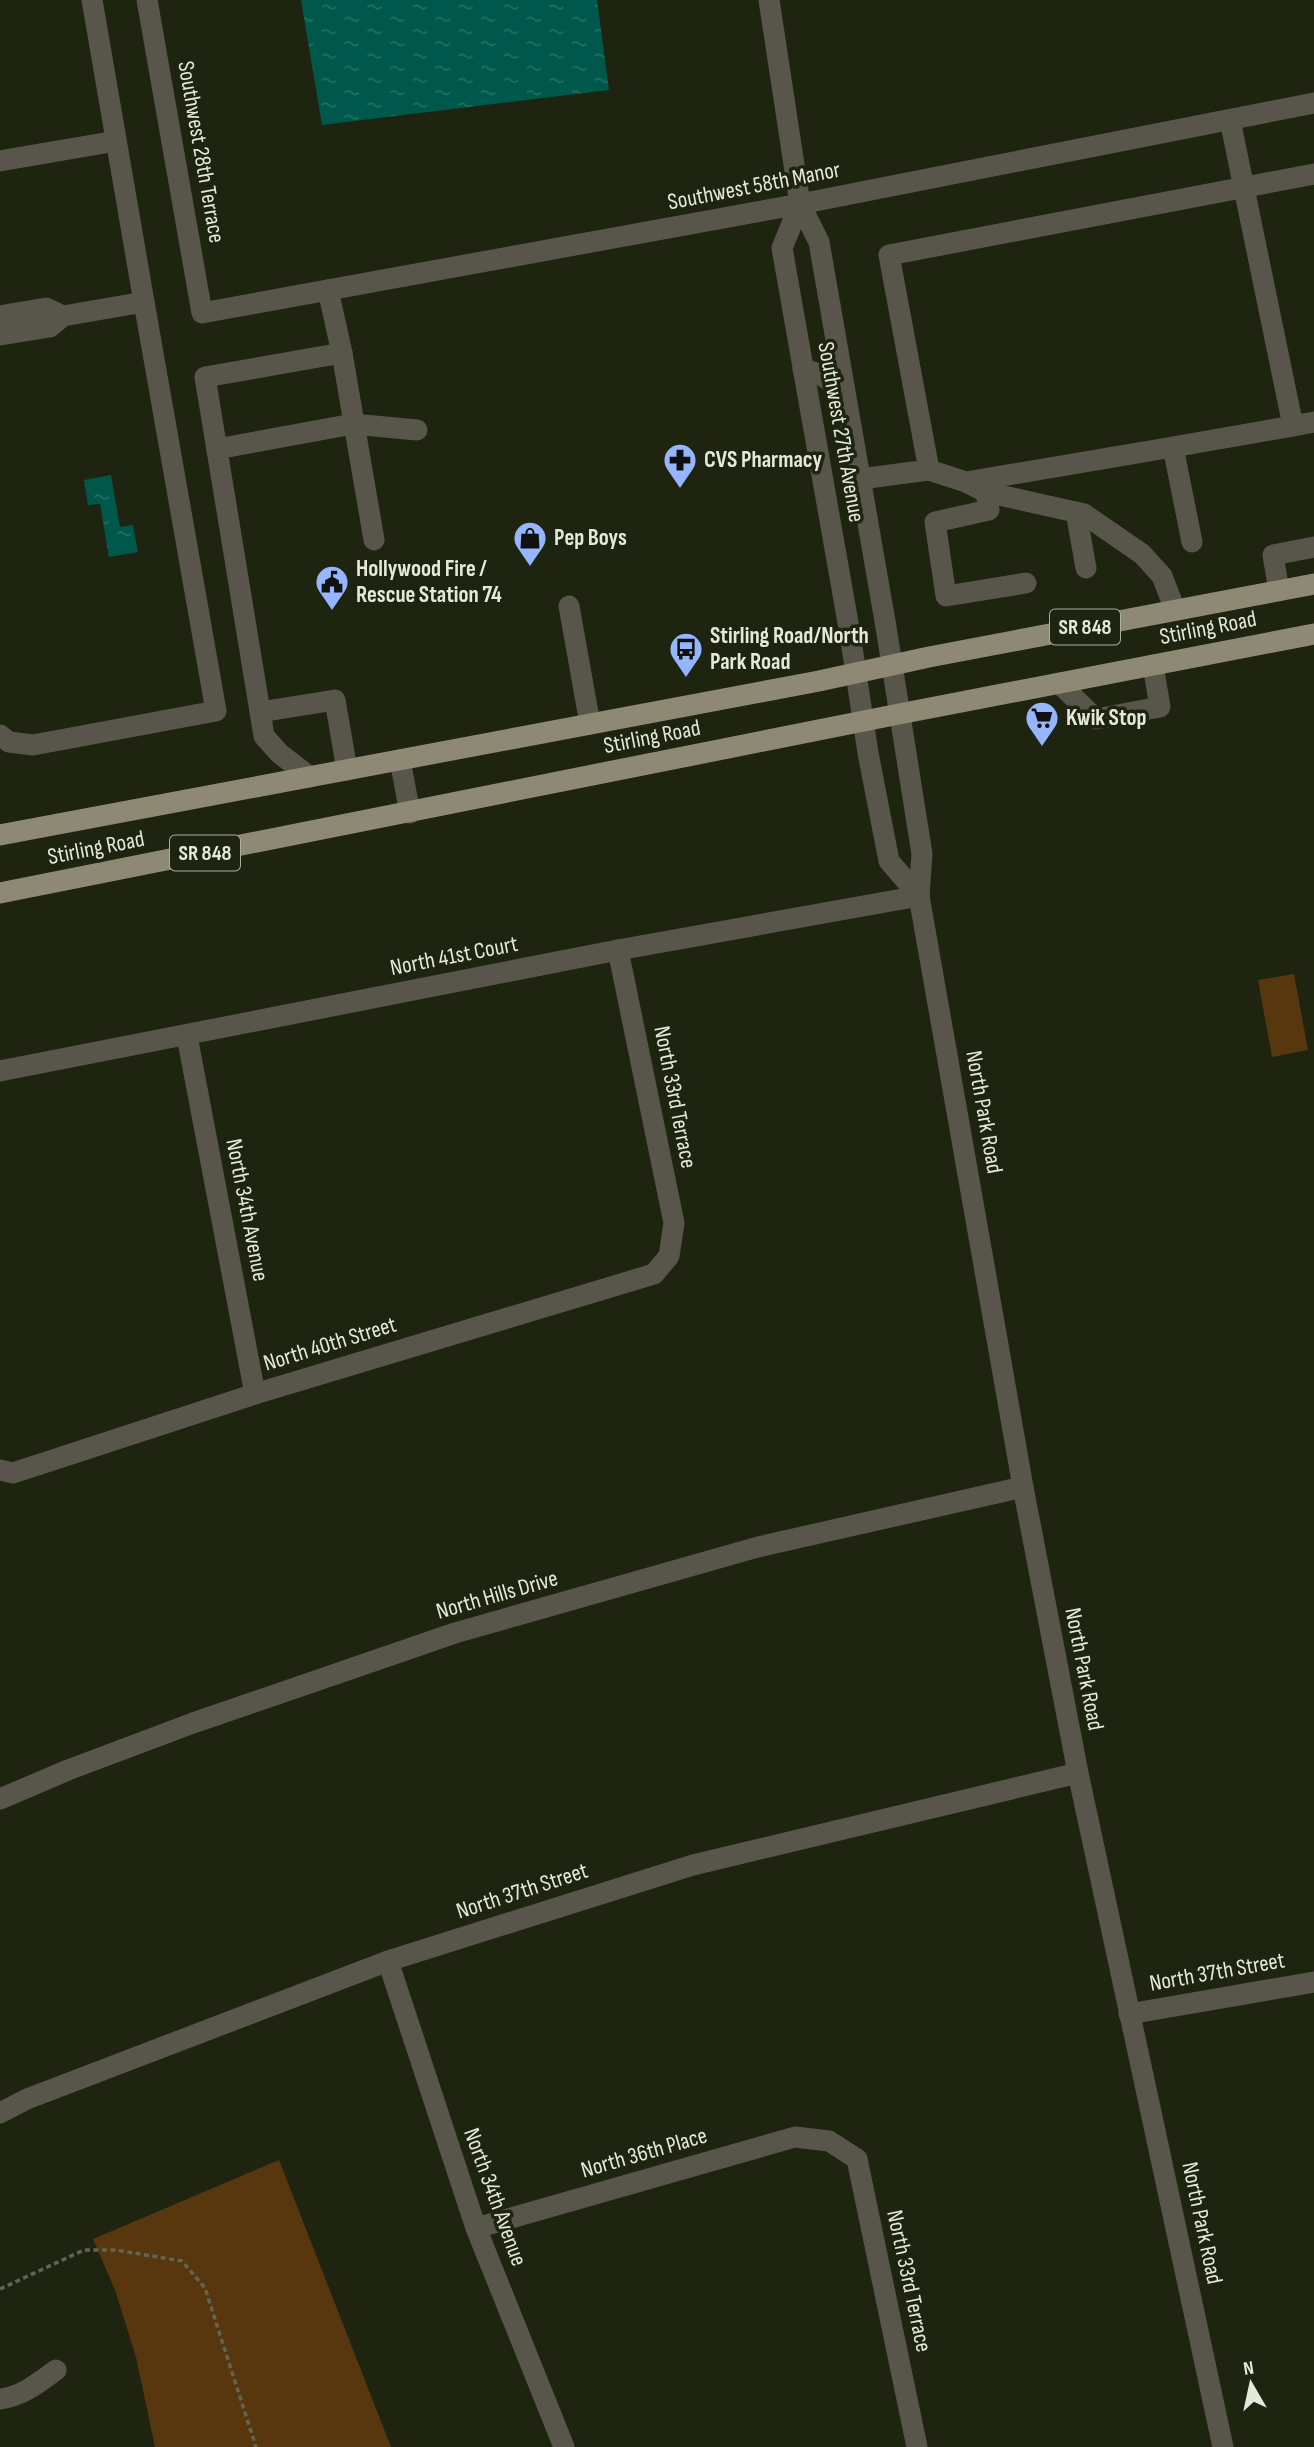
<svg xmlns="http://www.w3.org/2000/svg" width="1314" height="2447" font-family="'Sofia Sans Condensed',sans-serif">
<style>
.grass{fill:#58370e}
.water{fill:url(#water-ripples)}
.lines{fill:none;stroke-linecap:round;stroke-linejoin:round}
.path{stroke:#606654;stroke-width:3.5;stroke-dasharray:5 3.5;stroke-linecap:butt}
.minor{stroke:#58554b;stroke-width:21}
.major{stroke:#8e8975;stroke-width:21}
.labels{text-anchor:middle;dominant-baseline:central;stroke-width:7;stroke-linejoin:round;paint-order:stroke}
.shield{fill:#1e2410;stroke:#a9ae9f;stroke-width:2}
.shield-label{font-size:21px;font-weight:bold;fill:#e4e9dc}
.street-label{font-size:23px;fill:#e4e9dc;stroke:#1e2410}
.poi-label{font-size:23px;font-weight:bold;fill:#e4e9dc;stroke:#1e2410;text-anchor:start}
</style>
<defs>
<pattern id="water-ripples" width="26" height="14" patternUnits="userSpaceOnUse" patternTransform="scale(1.75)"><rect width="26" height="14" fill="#00574b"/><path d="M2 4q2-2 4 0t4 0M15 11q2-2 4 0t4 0" fill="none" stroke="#256f64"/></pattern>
</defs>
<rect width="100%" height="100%" fill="#1e2410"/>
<g class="grass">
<polygon points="1294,974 1308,1050 1272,1057 1258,980"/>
<polygon points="279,2160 391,2447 155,2447 136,2357 115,2290 93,2239"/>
</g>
<g class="water">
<polygon points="301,0 597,0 609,90 322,125"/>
<polygon points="111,475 120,527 133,525 138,552 109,557 100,504 88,505 84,480"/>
</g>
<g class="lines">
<polyline class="path" points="0,2289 84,2250 116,2250 182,2261 205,2288 256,2447"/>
<g class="minor">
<polyline points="147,0 202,313 800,204 1314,103"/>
<polyline points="769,0 800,204 819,242 886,627 922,854 919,896 1023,1487 1078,1773 1223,2447"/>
<polyline points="1230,120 1293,426 1314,422"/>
<polyline points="0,161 116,141"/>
<polyline points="800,204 782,248 850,634 868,753 889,861 919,896"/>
<polyline points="328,290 342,353 374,540"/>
<polyline points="0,316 46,308 63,316 144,302 92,0"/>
<polyline points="0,335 50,327 63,316"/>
<path d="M803,370C825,372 834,384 846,401"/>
<polyline points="217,449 353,424 417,430"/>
<polyline points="860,479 929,470"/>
<polyline points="966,482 1173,447"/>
<polyline points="986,492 989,510 935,522 946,596 1026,583"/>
<polyline points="1076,512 1086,568"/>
<polyline points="1192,542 1173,447 1293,426"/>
<polyline points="1279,591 1273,555 1314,547"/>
<polyline points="569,606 590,724"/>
<polyline points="1175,610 1162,576 1142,554 1084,514 986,492 966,482 929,470 889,255 1314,174"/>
<polyline points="1059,683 1096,719 1160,707 1153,665"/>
<polyline points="260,712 335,700 347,770"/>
<polyline points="0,735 9,742 33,745 216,711 144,302"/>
<polyline points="400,760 410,813"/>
<polyline points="310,777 279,753 264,736 205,377 342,353"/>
<polyline points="187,1036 255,1394"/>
<polyline points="0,1071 618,950 919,896"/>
<polyline points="0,1470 13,1473 255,1394 654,1274 669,1256 674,1223 618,950"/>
<polyline points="0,1799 68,1770 193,1723 455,1633 758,1547 1023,1487"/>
<polyline points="388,1961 476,2228 564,2447"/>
<polyline points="1129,2014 1314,1982"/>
<polyline points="0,2113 27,2099 388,1961 693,1865 1078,1773"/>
<polyline points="476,2228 795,2137 829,2141 857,2159 917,2447"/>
<path d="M0,2399C23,2396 38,2383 56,2370"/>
</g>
<g class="major">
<polyline points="0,835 819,681 929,657 1314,584"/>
<polyline points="0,893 899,714 1314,634"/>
</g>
</g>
<defs>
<symbol id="pharmacy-pin" viewBox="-11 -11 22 30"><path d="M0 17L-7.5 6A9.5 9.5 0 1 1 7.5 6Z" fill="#95b6fd" stroke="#1e2410"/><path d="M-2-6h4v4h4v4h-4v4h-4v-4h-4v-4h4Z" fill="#111"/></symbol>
<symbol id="shop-pin" viewBox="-11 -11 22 30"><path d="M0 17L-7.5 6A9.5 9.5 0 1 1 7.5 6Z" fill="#95b6fd" stroke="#1e2410"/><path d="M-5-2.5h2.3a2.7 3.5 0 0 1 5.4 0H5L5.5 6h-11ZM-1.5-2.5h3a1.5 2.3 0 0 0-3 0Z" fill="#111"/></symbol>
<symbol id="civic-pin" viewBox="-11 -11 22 30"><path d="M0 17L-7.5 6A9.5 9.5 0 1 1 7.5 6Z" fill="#95b6fd" stroke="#1e2410"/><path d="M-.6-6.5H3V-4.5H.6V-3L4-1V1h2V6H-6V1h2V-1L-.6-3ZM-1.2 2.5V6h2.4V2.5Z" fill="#111"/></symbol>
<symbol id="bus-pin" viewBox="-11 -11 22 30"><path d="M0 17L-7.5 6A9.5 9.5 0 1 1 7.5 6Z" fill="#95b6fd" stroke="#1e2410"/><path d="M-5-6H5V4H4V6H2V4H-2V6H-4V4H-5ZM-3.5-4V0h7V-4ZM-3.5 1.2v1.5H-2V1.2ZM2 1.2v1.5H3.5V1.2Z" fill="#111"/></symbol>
<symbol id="supermarket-pin" viewBox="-11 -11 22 30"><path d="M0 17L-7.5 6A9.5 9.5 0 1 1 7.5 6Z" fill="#95b6fd" stroke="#1e2410"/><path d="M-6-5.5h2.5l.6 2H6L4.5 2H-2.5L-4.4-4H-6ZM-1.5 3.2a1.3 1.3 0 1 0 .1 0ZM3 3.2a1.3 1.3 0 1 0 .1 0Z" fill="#111"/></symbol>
</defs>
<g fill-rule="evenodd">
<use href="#pharmacy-pin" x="661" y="441" width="38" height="52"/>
<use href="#shop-pin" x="511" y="519" width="38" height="52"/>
<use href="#civic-pin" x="313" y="563" width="38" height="52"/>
<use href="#bus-pin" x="667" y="630" width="38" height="52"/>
<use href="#supermarket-pin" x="1023" y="699" width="38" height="52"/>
</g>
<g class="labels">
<g class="shield">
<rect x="1050" y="609.5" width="70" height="35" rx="5"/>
<rect x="170" y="835.5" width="70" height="35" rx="5"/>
</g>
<g class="shield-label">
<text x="1085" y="627">SR 848</text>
<text x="205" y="853">SR 848</text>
</g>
<g class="street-label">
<text transform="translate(201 152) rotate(80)">Southwest 28th Terrace</text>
<text transform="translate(754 186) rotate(-11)">Southwest 58th Manor</text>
<text transform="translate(841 432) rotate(80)">Southwest 27th Avenue</text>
<text transform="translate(1208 628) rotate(-11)">Stirling Road</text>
<text transform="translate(652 737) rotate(-11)">Stirling Road</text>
<text transform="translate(96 848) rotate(-11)">Stirling Road</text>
<text transform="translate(454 956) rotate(-11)">North 41st Court</text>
<text transform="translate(675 1097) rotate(79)">North 33rd Terrace</text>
<text transform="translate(984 1112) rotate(80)">North Park Road</text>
<text transform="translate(247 1210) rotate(79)">North 34th Avenue</text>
<text transform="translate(330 1344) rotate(-17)">North 40th Street</text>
<text transform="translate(497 1595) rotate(-16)">North Hills Drive</text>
<text transform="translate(1084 1669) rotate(79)">North Park Road</text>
<text transform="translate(522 1891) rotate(-18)">North 37th Street</text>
<text transform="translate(1217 1972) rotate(-10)">North 37th Street</text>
<text transform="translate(644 2153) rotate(-16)">North 36th Place</text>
<text transform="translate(495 2197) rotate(70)">North 34th Avenue</text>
<text transform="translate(1202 2223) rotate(78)">North Park Road</text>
<text transform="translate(909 2281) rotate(78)">North 33rd Terrace</text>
</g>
<g class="poi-label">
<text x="704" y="460">CVS Pharmacy</text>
<text x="554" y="538">Pep Boys</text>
<text x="356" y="569">Hollywood Fire /<tspan x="356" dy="26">Rescue Station 74</tspan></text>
<text x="710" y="636">Stirling Road/North<tspan x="710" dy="26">Park Road</tspan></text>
<text x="1066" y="718">Kwik Stop</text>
</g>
</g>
<g transform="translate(1251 2384) rotate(351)" stroke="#1e2410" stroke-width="5" paint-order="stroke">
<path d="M0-5L12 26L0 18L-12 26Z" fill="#e4e9dc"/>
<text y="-10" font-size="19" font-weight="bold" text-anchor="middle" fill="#e4e9dc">N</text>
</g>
</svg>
